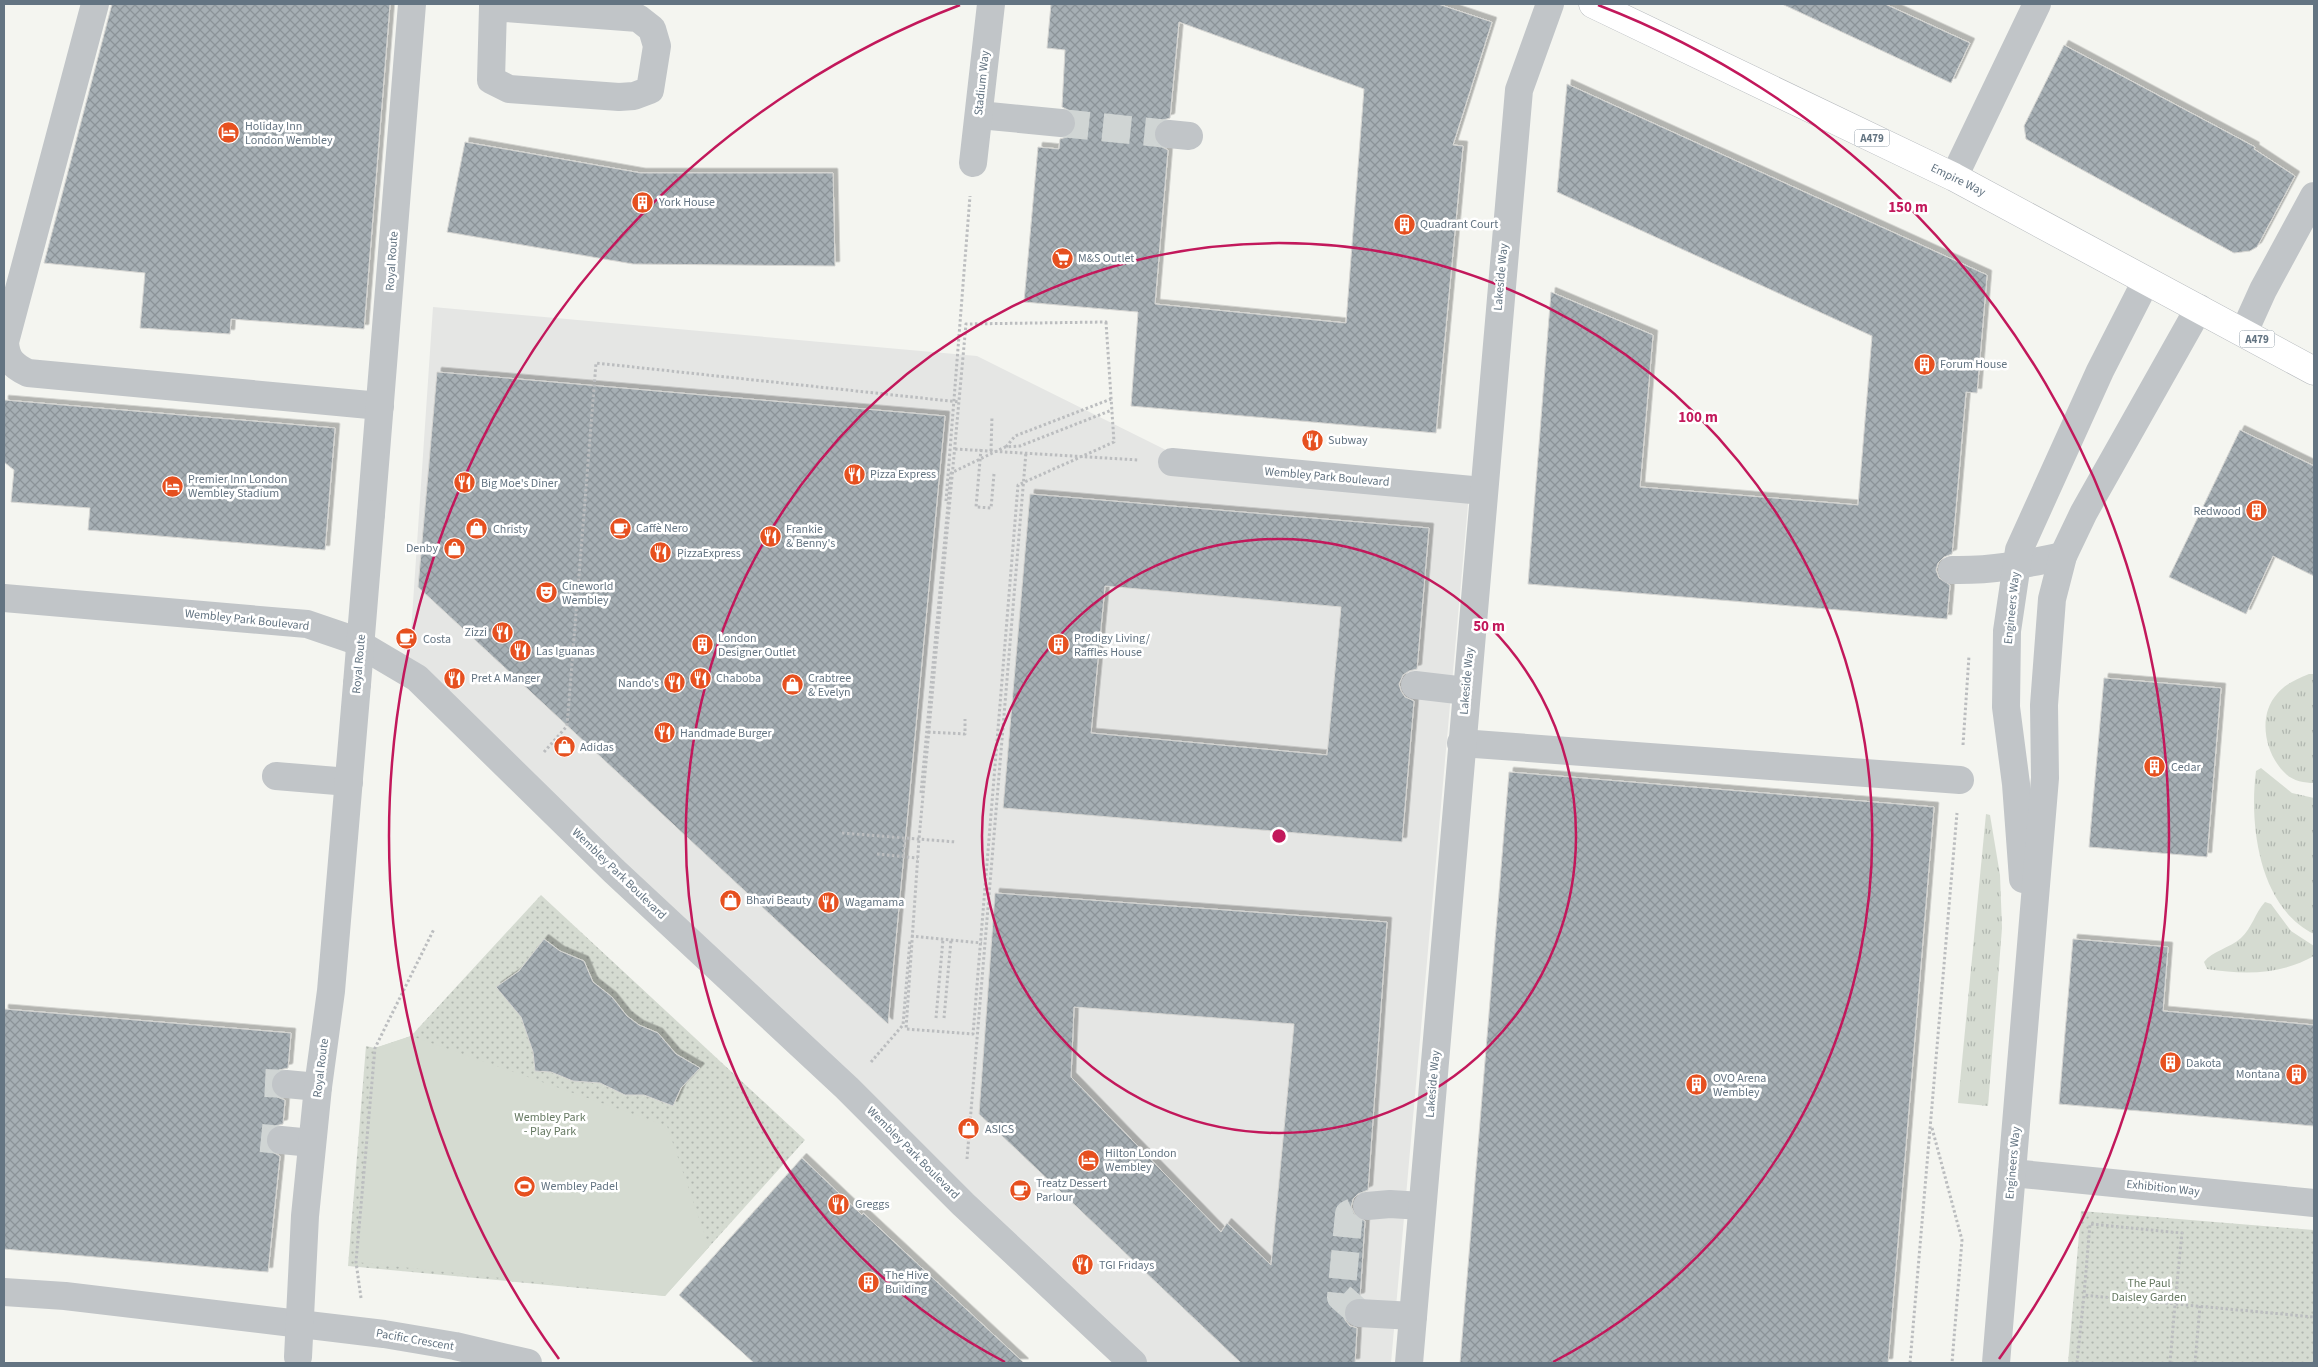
<svg xmlns="http://www.w3.org/2000/svg" width="2318" height="1367" font-family="'Source Sans 3',sans-serif">
<style>
.built{fill:#e5e6e4}
.grass{fill:url(#grass-tufts)}
.park{fill:url(#park-dots)}
.pitch{fill:#d5dbd1}
.building{fill:url(#building-cross-hatch);stroke:#d6d6d3;fill-rule:evenodd;filter:url(#shadow)}
.lines{fill:none;stroke-linecap:round;stroke-linejoin:round}
.minor-tunnel{stroke:#d0d5d4;stroke-width:28;stroke-dasharray:28 14;stroke-linecap:butt}
.major-casing{stroke:#b4b8bc;stroke-width:29}
.path{stroke:#bbbdbf;stroke-width:3;stroke-dasharray:2.5 2.5;stroke-linecap:butt}
.minor{stroke:#c1c5c8;stroke-width:28}
.major{stroke:#fff;stroke-width:28}
.minor-bridge{stroke:#c1c5c8;stroke-width:28}
.ring{fill:none;stroke:#c2185b;stroke-width:2.5}
.labels{text-anchor:middle;dominant-baseline:central;stroke-width:5;stroke-linejoin:round;paint-order:stroke}
.shield{fill:#fff;stroke:#929ea8;stroke-width:1}
.shield-label{font-size:11px;font-weight:bold;fill:#637482}
.street-label{font-size:12px;fill:#637482;stroke:#fff}
.poi-label{font-size:12px;fill:#637482;stroke:#fff;text-anchor:start}
.park-label{font-size:12px;fill:#667962;stroke:#fff}
.centre{fill:#c2185b;stroke:#fff;stroke-width:2.5}
.ring-label{font-size:15px;text-anchor:middle;font-weight:bold;fill:#c2185b;stroke:#fff;stroke-width:5;stroke-linejoin:round;paint-order:stroke}
</style>
<defs>
<pattern id="grass-tufts" width="24" height="20" patternUnits="userSpaceOnUse" patternTransform="scale(1.25)"><rect width="24" height="20" fill="#d5dbd1"/><path d="M3 7l-1-3M5 7V3M7 7l1-3M15 17l-1-3M17 17v-4M19 17l1-3" fill="none" stroke="#b0b6af"/></pattern>
<pattern id="park-dots" width="8" height="8" patternUnits="userSpaceOnUse" patternTransform="scale(1.25)"><rect width="8" height="8" fill="#d5dbd1"/><path d="M2 2h.1M6 6h.1" fill="none" stroke="#b0b6af" stroke-width="1.8" stroke-linecap="round"/></pattern>
<pattern id="building-cross-hatch" width="8" height="8" patternUnits="userSpaceOnUse" patternTransform="scale(1.25)"><rect width="8" height="8" fill="#a6afb4"/><path d="M0 0l8 8M0 8l8-8" fill="none" stroke="#8b9398"/></pattern>
<filter id="shadow"><feDropShadow dx="4.5" dy="-4.5" stdDeviation="0" flood-color="#0004"/></filter>
</defs>
<rect width="100%" height="100%" fill="#f4f5f0"/>
<polygon class="built" points="433,307 977,356 1170,452 1470,482 1391,1363 1135,1363 408,677"/>
<g class="grass">
<path d="M2309,674H2314V783C2305,783 2293,781 2286,774C2265,755 2257,716 2277,694C2285,684 2297,679 2309,674Z"/>
<path d="M2261,768L2292,793L2314,798V934C2259,907 2249,825 2256,771Z"/>
<polygon points="1986,814 1990,815 2000,875 2002,928 1988,1106 1958,1103"/>
<path d="M2265,902L2271,904L2291,931L2314,946V956C2280,975 2245,975 2207,969L2204,962C2212,951 2230,948 2241,938C2252,928 2255,913 2265,902Z"/>
</g>
<g class="park">
<polygon points="541,895 805,1140 665,1296 348,1266 366,1046 375,1048 411,1036"/>
<polygon points="2081,1211 2314,1230 2314,1363 2068,1363"/>
</g>
<polygon class="pitch" points="411,1036 667,1126 709,1247 665,1296 356,1262 375,1048"/>
<g class="building">
<polygon points="112,4 390,4 364,329 231,319 230,334 140,328 145,273 44,263"/>
<path d="M1051,4H1438L1492,22L1453,145L1463,146L1436,433L1131,406L1138,312L1024,302L1038,147L1059,149L1060,139L1067,137L1073,132L1077,124L1075,117L1070,111L1062,107L1065,50L1047,48ZM1179,22L1364,89L1346,323L1155,304L1168,150L1160,146L1155,140L1153,133L1157,125L1163,120L1170,118Z"/>
<polygon points="1782,4 1885,4 1970,43 1951,83"/>
<polygon points="2064,45 2255,147 2254,149 2295,176 2257,247 2250,251 2234,253 2026,139 2024,126"/>
<polygon points="1567,84 1987,275 1977,393 1966,392 1952,554 1944,557 1938,563 1936,570 1939,578 1950,585 1947,619 1528,584 1551,292 1653,335 1640,487 1858,505 1872,336 1557,192"/>
<polygon points="465,142 641,173 833,173 835,266 633,264 447,232"/>
<polygon points="437,372 945,416 888,1024 418,587"/>
<polygon points="4,400 335,428 325,550 88,530 90,508 11,502 14,470 4,462"/>
<polygon points="2240,430 2314,466 2314,576 2273,556 2246,614 2169,577"/>
<path d="M1030,494L1429,528L1417,669L1409,671L1403,675L1399,684L1401,691L1405,697L1414,701L1402,842L1003,808ZM1105,586L1341,607L1327,755L1091,733Z"/>
<polygon points="2104,678 2221,688 2207,857 2089,847"/>
<polygon points="1509,772 1934,807 1888,1363 1460,1363"/>
<path d="M995,893L1387,922L1368,1190L1358,1194L1353,1199L1351,1207L1355,1215L1365,1221L1360,1297L1352,1299L1346,1304L1343,1312L1345,1320L1350,1326L1357,1328L1355,1363H1241L979,1114ZM1074,1007L1294,1024L1271,1265L1227,1223L1221,1232L1071,1077Z"/>
<polygon points="544,939 560,951 584,961 593,982 612,997 627,1016 639,1025 658,1033 676,1054 700,1068 681,1088 673,1106 644,1095 625,1095 600,1083 573,1081 551,1072 535,1071 533,1052 521,1017 496,987 519,971"/>
<polygon points="2073,939 2168,947 2163,1011 2314,1025 2314,1126 2059,1104"/>
<polygon points="4,1009 291,1033 288,1068 279,1070 273,1075 271,1082 272,1091 277,1097 285,1100 283,1124 275,1126 269,1131 265,1139 267,1147 272,1152 280,1156 268,1272 4,1249"/>
<polygon points="802,1158 862,1215 863,1213 1024,1363 754,1363 679,1295"/>
</g>
<g class="lines">
<g class="minor-tunnel">
<polyline points="1061,123 1169,134"/>
<polyline points="265,1083 286,1084"/>
<polyline points="261,1138 281,1140"/>
<polyline points="1359,1313 1341,1297 1349,1214 1367,1206"/>
</g>
<defs>
<polyline id="major" points="1593,4 1954,177 2314,371"/>
</defs>
<use href="#major" class="major-casing"/>
<g class="path">
<polygon points="1106,322 1114,442 1018,485 973,1034 906,1029 919,839 966,324"/>
<polyline points="1006,447 1015,436 1111,399"/>
<polyline points="955,449 1139,460"/>
<polyline points="981,449 976,507 991,508 994,474"/>
<polyline points="991,451 992,416"/>
<polyline points="946,501 970,196"/>
<polyline points="928,732 965,734 965,719"/>
<polyline points="1963,745 1969,656"/>
<polyline points="544,752 567,726 596,363 959,402"/>
<polyline points="921,793 951,473 1005,447 1020,446 1112,410"/>
<polyline points="842,833 956,842"/>
<polyline points="877,854 918,858"/>
<polyline points="903,857 905,838"/>
<polyline points="911,936 982,943"/>
<polyline points="936,1018 943,939"/>
<polyline points="944,1018 951,940"/>
<polyline points="871,1062 903,1025 910,940"/>
<polyline points="1932,1128 1962,1240 1952,1363"/>
<polyline points="967,1159 1026,452"/>
<polyline points="361,1298 356,1262 375,1048 434,929"/>
<polyline points="1910,1363 1957,813"/>
<polyline points="2077,1363 2084,1295 2175,1304 2182,1233 2090,1224 2084,1295"/>
<polyline points="2170,1363 2175,1304 2314,1317"/>
<polyline points="2195,1363 2200,1306"/>
</g>
<g class="minor">
<path d="M95,4L5,342C6,359 13,366 28,373L380,406"/>
<polyline points="493,7 638,18 652,29 657,46 650,90 634,96 619,97 509,89 491,80 493,7 493,4"/>
<polyline points="979,115 1061,123"/>
<polyline points="1169,134 1189,136"/>
<polyline points="973,163 991,4"/>
<polyline points="1954,177 2037,4"/>
<polyline points="2244,332 2263,290 2314,196"/>
<polyline points="1172,462 1483,491"/>
<polyline points="371,514 412,4"/>
<path d="M1952,570C1991,571 2026,564 2063,556"/>
<polyline points="4,598 307,624 351,639 417,678 614,871 847,1088 963,1204 1133,1363"/>
<polyline points="1415,685 1466,691"/>
<polyline points="1461,743 1960,780"/>
<polyline points="276,776 349,782"/>
<polyline points="2023,879 2016,784 2006,707 2007,631 2019,550 2100,371 2146,281"/>
<polyline points="286,1084 318,1087"/>
<polyline points="281,1140 312,1143"/>
<polyline points="2012,1173 2314,1203"/>
<polyline points="1367,1206 1390,1204 1422,1206"/>
<polyline points="4,1292 65,1296 384,1334 455,1346 528,1363"/>
<polyline points="1359,1313 1413,1316"/>
<polyline points="298,1357 305,1216 318,1087 331,991 357,684"/>
<polyline points="1409,1363 1519,90 1550,4"/>
<polyline points="1996,1363 2045,778 2044,705 2052,599 2063,556 2084,512 2199,308"/>
</g>
<use href="#major" class="major"/>
<polyline class="minor-bridge" points="357,684 371,514"/>
</g>
<g class="ring">
<circle cx="1279" cy="836" r="297"/>
<path d="M1005 1362A593 593 0 1 1 1553 1362"/>
<path d="M559 1359A890 890 0 0 1 960 5M1598 5A890 890 0 0 1 1999 1359"/>
</g>
<defs>
<symbol id="hotel-disc" viewBox="-11 -11 22 22"><circle r="9.5" fill="#e6501f" stroke="#fff"/><path d="M-6-4.5h1.5V1H6V5H4.5V3h-9V5H-6ZM-4 0a1.8 1.8 0 1 1 3.6 0ZM.5 0V-2.5h3Q6-2.5 6 0Z" fill="#fff"/></symbol>
<symbol id="building-disc" viewBox="-11 -11 22 22"><circle r="9.5" fill="#e6501f" stroke="#fff"/><path d="M-4-6H4V6H1V3H-1V6H-4ZM-2.5-4.3h1.7v1.8h-1.7ZM.8-4.3h1.7v1.8H.8ZM-2.5-1h1.7V.8h-1.7ZM.8-1h1.7V.8H.8Z" fill="#fff"/></symbol>
<symbol id="supermarket-disc" viewBox="-11 -11 22 22"><circle r="9.5" fill="#e6501f" stroke="#fff"/><path d="M-6-5.5h2.5l.6 2H6L4.5 2H-2.5L-4.4-4H-6ZM-1.5 3.2a1.3 1.3 0 1 0 .1 0ZM3 3.2a1.3 1.3 0 1 0 .1 0Z" fill="#fff"/></symbol>
<symbol id="restaurant-disc" viewBox="-11 -11 22 22"><circle r="9.5" fill="#e6501f" stroke="#fff"/><path d="M-5-6h1v4h1v-4h1v4h1v-4h1v5L-1.5 .5V6h-2V.5L-5-1ZM5-6V6H3V1.5H1.5Q1.5-4 5-6Z" fill="#fff"/></symbol>
<symbol id="cafe-disc" viewBox="-11 -11 22 22"><circle r="9.5" fill="#e6501f" stroke="#fff"/><path d="M-5.5-4.5H6V0H3Q3 3.5 0 3.5H-2.5Q-5.5 3.5-5.5 0ZM3-3.2v2h1.7v-2ZM-6 4.5H4V6H-6Z" fill="#fff"/></symbol>
<symbol id="shop-disc" viewBox="-11 -11 22 22"><circle r="9.5" fill="#e6501f" stroke="#fff"/><path d="M-5-2.5h2.3a2.7 3.5 0 0 1 5.4 0H5L5.5 6h-11ZM-1.5-2.5h3a1.5 2.3 0 0 0-3 0Z" fill="#fff"/></symbol>
<symbol id="theatre-disc" viewBox="-11 -11 22 22"><circle r="9.5" fill="#e6501f" stroke="#fff"/><path d="M-5-5.5Q0-4 5-5.5V0Q5 5 0 6Q-5 5-5 0ZM-3.3-2.5H-1v1.5H-3.3ZM1-2.5H3.3v1.5H1ZM-2.8 1Q0 5.5 2.8 1Z" fill="#fff"/></symbol>
<symbol id="stadium-disc" viewBox="-11 -11 22 22"><circle r="9.5" fill="#e6501f" stroke="#fff"/><path d="M0-5a6.5 5 0 1 0 0 10a6.5 5 0 1 0 0-10ZM-3.5-1.8h7v3.6h-7Z" fill="#fff"/></symbol>
</defs>
<g fill-rule="evenodd">
<use href="#hotel-disc" x="216" y="120" width="25" height="25"/>
<use href="#building-disc" x="630" y="190" width="25" height="25"/>
<use href="#building-disc" x="1392" y="212" width="25" height="25"/>
<use href="#supermarket-disc" x="1050" y="246" width="25" height="25"/>
<use href="#building-disc" x="1912" y="352" width="25" height="25"/>
<use href="#restaurant-disc" x="1300" y="428" width="25" height="25"/>
<use href="#restaurant-disc" x="842" y="462" width="25" height="25"/>
<use href="#restaurant-disc" x="452" y="470" width="25" height="25"/>
<use href="#hotel-disc" x="160" y="474" width="25" height="25"/>
<use href="#building-disc" x="2244" y="498" width="25" height="25"/>
<use href="#cafe-disc" x="608" y="516" width="25" height="25"/>
<use href="#shop-disc" x="464" y="516" width="25" height="25"/>
<use href="#restaurant-disc" x="758" y="524" width="25" height="25"/>
<use href="#shop-disc" x="442" y="536" width="25" height="25"/>
<use href="#restaurant-disc" x="648" y="540" width="25" height="25"/>
<use href="#theatre-disc" x="534" y="580" width="25" height="25"/>
<use href="#restaurant-disc" x="490" y="620" width="25" height="25"/>
<use href="#cafe-disc" x="394" y="626" width="25" height="25"/>
<use href="#building-disc" x="690" y="632" width="25" height="25"/>
<use href="#building-disc" x="1046" y="632" width="25" height="25"/>
<use href="#restaurant-disc" x="508" y="638" width="25" height="25"/>
<use href="#restaurant-disc" x="442" y="666" width="25" height="25"/>
<use href="#restaurant-disc" x="688" y="666" width="25" height="25"/>
<use href="#restaurant-disc" x="662" y="670" width="25" height="25"/>
<use href="#shop-disc" x="780" y="672" width="25" height="25"/>
<use href="#restaurant-disc" x="652" y="720" width="25" height="25"/>
<use href="#shop-disc" x="552" y="734" width="25" height="25"/>
<use href="#building-disc" x="2142" y="754" width="25" height="25"/>
<use href="#shop-disc" x="718" y="888" width="25" height="25"/>
<use href="#restaurant-disc" x="816" y="890" width="25" height="25"/>
<use href="#building-disc" x="2158" y="1050" width="25" height="25"/>
<use href="#building-disc" x="2284" y="1062" width="25" height="25"/>
<use href="#building-disc" x="1684" y="1072" width="25" height="25"/>
<use href="#shop-disc" x="956" y="1116" width="25" height="25"/>
<use href="#hotel-disc" x="1076" y="1148" width="25" height="25"/>
<use href="#stadium-disc" x="512" y="1174" width="25" height="25"/>
<use href="#cafe-disc" x="1008" y="1178" width="25" height="25"/>
<use href="#restaurant-disc" x="826" y="1192" width="25" height="25"/>
<use href="#restaurant-disc" x="1070" y="1252" width="25" height="25"/>
<use href="#building-disc" x="856" y="1270" width="25" height="25"/>
</g>
<g class="labels">
<g class="shield">
<rect x="1854.5" y="129.5" width="35" height="17" rx="4"/>
<rect x="2239.5" y="330.5" width="35" height="17" rx="4"/>
</g>
<g class="shield-label">
<text x="1872" y="138">A479</text>
<text x="2257" y="339">A479</text>
</g>
<g class="street-label">
<text transform="translate(982 83) rotate(-84)">Stadium Way</text>
<text transform="translate(1958 180) rotate(26)">Empire Way</text>
<text transform="translate(392 261) rotate(-86)">Royal Route</text>
<text transform="translate(1501 277) rotate(-85)">Lakeside Way</text>
<text transform="translate(1327 477) rotate(5)">Wembley Park Boulevard</text>
<text transform="translate(2012 608) rotate(-84)">Engineers Way</text>
<text transform="translate(247 620) rotate(6)">Wembley Park Boulevard</text>
<text transform="translate(359 664) rotate(-85)">Royal Route</text>
<text transform="translate(1467 681) rotate(-85)">Lakeside Way</text>
<text transform="translate(619 874) rotate(44)">Wembley Park Boulevard</text>
<text transform="translate(321 1068) rotate(-83)">Royal Route</text>
<text transform="translate(1433 1084) rotate(-85)">Lakeside Way</text>
<text transform="translate(913 1153) rotate(45)">Wembley Park Boulevard</text>
<text transform="translate(2013 1163) rotate(-85)">Engineers Way</text>
<text transform="translate(2163 1188) rotate(6)">Exhibition Way</text>
<text transform="translate(415 1340) rotate(10)">Pacific Crescent</text>
</g>
<g class="poi-label">
<text x="245" y="126">Holiday Inn<tspan x="245" dy="14">London Wembley</tspan></text>
<text x="659" y="202">York House</text>
<text x="1420" y="224">Quadrant Court</text>
<text x="1078" y="258">M&amp;S Outlet</text>
<text x="1940" y="364">Forum House</text>
<text x="1328" y="440">Subway</text>
<text x="870" y="474">Pizza Express</text>
<text x="188" y="479">Premier Inn London<tspan x="188" dy="14">Wembley Stadium</tspan></text>
<text x="481" y="483">Big Moe's Diner</text>
<text x="2241" y="511" text-anchor="end">Redwood</text>
<text x="636" y="528">Caffè Nero</text>
<text x="493" y="529">Christy</text>
<text x="786" y="529">Frankie<tspan x="786" dy="14">&amp; Benny's</tspan></text>
<text x="438" y="548" text-anchor="end">Denby</text>
<text x="677" y="553">PizzaExpress</text>
<text x="562" y="586">Cineworld<tspan x="562" dy="14">Wembley</tspan></text>
<text x="487" y="632" text-anchor="end">Zizzi</text>
<text x="718" y="638">London<tspan x="718" dy="14">Designer Outlet</tspan></text>
<text x="1074" y="638">Prodigy Living/<tspan x="1074" dy="14">Raffles House</tspan></text>
<text x="423" y="639">Costa</text>
<text x="536" y="651">Las Iguanas</text>
<text x="471" y="678">Pret A Manger</text>
<text x="716" y="678">Chaboba</text>
<text x="808" y="678">Crabtree<tspan x="808" dy="14">&amp; Evelyn</tspan></text>
<text x="659" y="683" text-anchor="end">Nando's</text>
<text x="680" y="733">Handmade Burger</text>
<text x="580" y="747">Adidas</text>
<text x="2171" y="767">Cedar</text>
<text x="746" y="900">Bhavi Beauty</text>
<text x="845" y="902">Wagamama</text>
<text x="2186" y="1063">Dakota</text>
<text x="2280" y="1074" text-anchor="end">Montana</text>
<text x="1713" y="1078">OVO Arena<tspan x="1713" dy="14">Wembley</tspan></text>
<text x="985" y="1129">ASICS</text>
<text x="1105" y="1153">Hilton London<tspan x="1105" dy="14">Wembley</tspan></text>
<text x="1036" y="1183">Treatz Dessert<tspan x="1036" dy="14">Parlour</tspan></text>
<text x="541" y="1186">Wembley Padel</text>
<text x="855" y="1204">Greggs</text>
<text x="1099" y="1265">TGI Fridays</text>
<text x="885" y="1275">The Hive<tspan x="885" dy="14">Building</tspan></text>
</g>
<g class="park-label">
<text x="550" y="1117">Wembley Park<tspan x="550" dy="14">- Play Park</tspan></text>
<text x="2149" y="1283">The Paul<tspan x="2149" dy="14">Daisley Garden</tspan></text>
</g>
</g>
<circle cx="1279" cy="836" r="8" class="centre"/>
<g class="ring-label">
<text x="1908" y="212">150 m</text>
<text x="1698" y="422">100 m</text>
<text x="1489" y="631">50 m</text>
</g>
<rect width="2318" height="1367" fill="none" stroke="#637482" stroke-width="10"/>
</svg>
